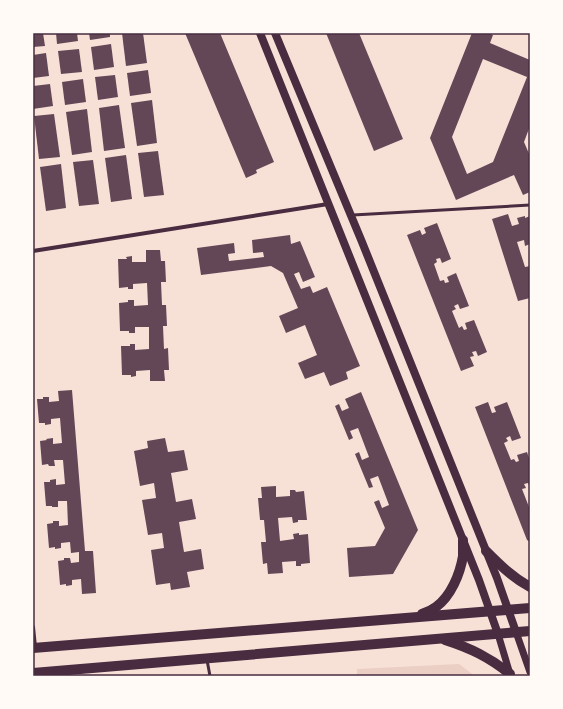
<svg xmlns="http://www.w3.org/2000/svg" width="563" height="709" font-family="'Golos Text',sans-serif">
<style>
.green{fill:#ebcfc5}
.building{fill:#644757;fill-rule:evenodd}
.lines{fill:none;stroke-linecap:round;stroke-linejoin:round}
.service{stroke:#4a2c40;stroke-width:3}
.minor{stroke:#4a2c40;stroke-width:4}
.tertiary{stroke:#4a2c40;stroke-width:7}
.secondary{stroke:#4a2c40;stroke-width:8}
.primary{stroke:#4a2c40;stroke-width:10}
.neatline{fill:none;stroke:#4a2c40;stroke-width:1.5}
</style>
<rect width="100%" height="100%" fill="#f7e1d7"/>
<polygon class="green" points="459,664 475,676 357,676 357,669"/>
<g class="building">
<polygon points="33,33 43,33 45,46 33,47"/>
<polygon points="56,33 77,33 78,41 57,44"/>
<polygon points="89,33 110,33 110,37 90,40"/>
<polygon points="122,33 143,33 147,63 126,66"/>
<polygon points="185,33 220,33 274,162 256,170 257,173 246,178"/>
<polygon points="326,33 359,33 403,139 374,151"/>
<path d="M472,33H488L493,35L490,43L530,60V126L524,142L530,156V192L523,195L514,175L456,200L430,138ZM483,59L527,77L493,162L467,174L452,137Z"/>
<polygon points="111,44 114,67 94,70 91,47"/>
<polygon points="79,49 82,72 61,74 58,51"/>
<polygon points="46,53 49,76 33,78 33,55"/>
<polygon points="148,70 151,93 130,96 127,73"/>
<polygon points="115,75 118,97 98,100 95,77"/>
<polygon points="83,79 86,102 65,105 62,82"/>
<polygon points="50,84 53,106 33,109 33,86"/>
<polygon points="152,100 157,143 137,146 131,103"/>
<polygon points="119,105 125,148 104,151 99,108"/>
<polygon points="87,109 92,152 72,155 66,112"/>
<polygon points="54,114 60,157 39,159 34,116"/>
<polygon points="158,151 164,195 144,197 138,153"/>
<polygon points="126,155 132,199 111,202 105,158"/>
<polygon points="93,160 99,204 79,206 73,162"/>
<polygon points="61,164 66,208 46,211 40,167"/>
<polygon points="508,214 512,226 519,224 517,218 525,216 525,218 530,216 530,244 525,246 524,240 517,242 525,267 530,266 530,298 518,301 492,219"/>
<polygon points="437,223 451,259 442,263 440,258 436,259 437,262 434,264 440,281 444,280 445,283 449,282 447,277 456,273 469,306 460,309 458,304 454,306 456,309 452,311 459,328 462,326 464,330 467,329 465,323 474,320 487,352 478,356 476,351 472,352 474,356 470,357 474,366 461,371 407,235 420,230 422,235 426,233 424,228"/>
<polygon points="290,235 291,244 300,241 315,277 303,282 299,272 294,274 301,289 310,286 313,293 327,287 360,366 346,372 348,379 330,386 324,372 305,379 298,363 317,355 305,325 286,333 279,316 298,308 283,273 271,266 201,275 197,248 234,243 235,253 228,254 229,261 264,257 263,252 253,253 252,240"/>
<polygon points="146,250 160,250 161,261 165,261 166,282 161,282 162,305 166,305 167,326 163,326 164,349 168,348 169,370 164,370 165,381 150,381 150,370 136,371 136,376 131,377 131,375 122,375 121,346 130,346 130,344 135,344 135,350 149,349 149,327 135,327 135,333 129,333 129,331 120,331 119,303 128,302 128,300 134,300 134,306 148,305 147,283 133,284 133,289 128,289 128,287 119,288 118,259 127,259 126,257 132,256 132,262 146,262"/>
<polygon points="72,390 85,551 93,551 96,593 82,594 81,579 72,580 72,585 66,586 66,584 60,585 58,561 64,560 64,558 70,558 71,563 79,562 79,552 71,553 70,542 61,543 61,548 55,549 55,547 49,548 47,524 53,523 53,521 59,521 59,526 68,525 67,501 58,501 58,507 52,507 52,506 46,506 44,482 50,482 50,480 56,479 56,485 65,484 63,460 54,460 55,466 49,466 48,464 42,465 40,441 47,440 46,439 53,438 53,444 62,443 60,418 51,419 51,424 45,425 45,423 39,423 37,399 43,399 43,397 49,397 49,402 59,401 58,391"/>
<polygon points="361,392 418,530 393,574 349,577 347,548 375,546 385,528 374,502 379,500 382,508 389,505 378,476 370,479 373,487 369,488 355,454 359,452 362,460 369,457 358,428 350,431 353,438 349,440 335,406 339,404 342,411 349,408 345,399"/>
<polygon points="488,402 492,413 496,412 494,407 507,402 521,438 512,441 510,436 506,438 508,441 504,443 511,460 514,459 516,462 519,461 517,455 527,452 530,461 530,487 528,483 524,484 526,488 522,489 529,507 530,506 530,542 527,540 475,407"/>
<polygon points="165,438 168,452 184,450 188,470 171,473 176,502 192,499 196,519 179,522 184,552 201,549 204,569 187,572 190,587 171,590 170,583 156,585 151,550 164,548 162,533 148,535 142,500 156,498 154,483 140,486 134,451 148,448 147,441"/>
<polygon points="276,486 276,497 290,496 290,490 295,490 296,492 304,491 307,520 298,520 298,522 293,523 292,517 278,518 280,541 294,539 293,534 299,533 299,535 308,534 310,563 301,564 301,566 296,566 296,561 282,562 283,573 268,574 267,563 263,564 261,542 266,542 264,520 260,520 258,498 262,498 261,487"/>
</g>
<g class="lines">
<g class="service">
<polyline points="353,215 530,205"/>
<polyline points="207,660 210,676"/>
</g>
<g class="minor">
<polyline points="33,251 328,204"/>
<polyline points="33,627 35,647"/>
</g>
<g class="tertiary">
<polyline points="516,632 530,672"/>
<polyline points="498,634 510,674"/>
</g>
<g class="secondary">
<polyline points="260,33 479,580 498,634"/>
<polyline points="275,33 362,242 497,578 516,632"/>
</g>
<g class="primary">
<path d="M486,551C500,565 512,577 530,587"/>
<path d="M422,614C427,612 432,610 436,607C451,596 460,574 463,556C463,551 463,546 463,540"/>
<path d="M445,640C470,648 489,657 510,674"/>
<polyline points="33,648 530,608"/>
<polyline points="33,673 530,631"/>
</g>
</g>
<rect width="563" height="709" fill="none" stroke="#fffaf5" stroke-width="68"/>
<rect x="34" y="34" width="495" height="641" class="neatline"/>
</svg>
